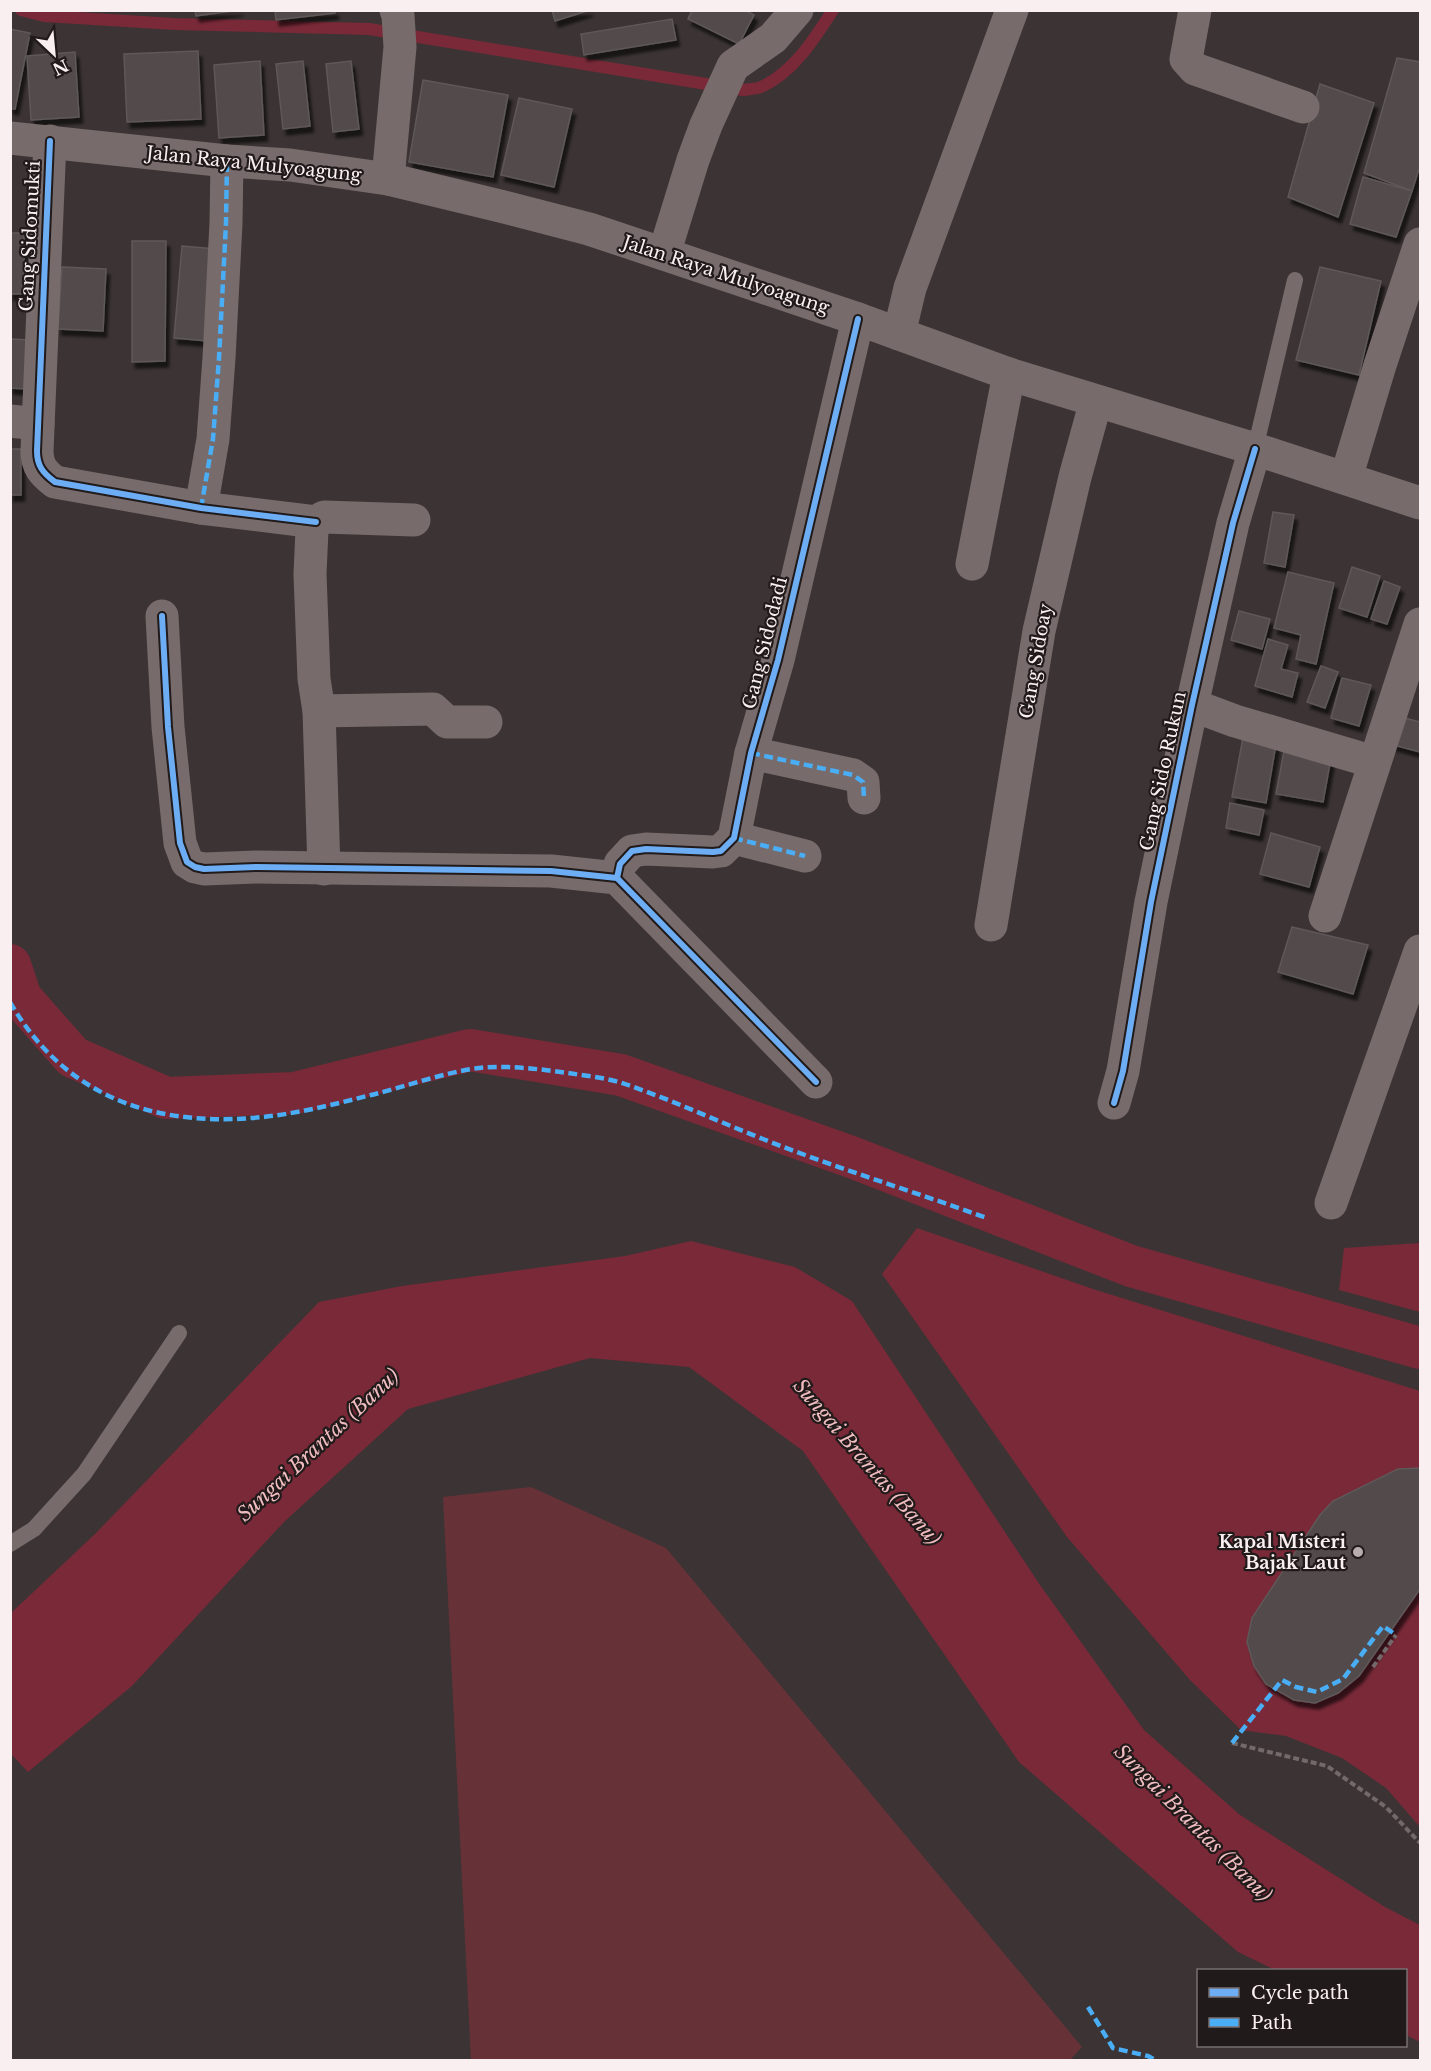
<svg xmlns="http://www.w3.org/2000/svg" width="1431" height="2071" font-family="'Libre Baskerville',serif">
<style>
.green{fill:#673138}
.water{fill:#792938}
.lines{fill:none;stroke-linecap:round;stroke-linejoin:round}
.stream{stroke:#792938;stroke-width:12}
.canal{stroke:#792938;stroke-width:42}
.building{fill:#524b4b;stroke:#5f5858;stroke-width:1.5;filter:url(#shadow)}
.path{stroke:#73696a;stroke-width:4;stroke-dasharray:6 3;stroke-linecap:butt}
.service{stroke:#786b6b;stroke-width:16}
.minor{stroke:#786b6b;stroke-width:33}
.primary{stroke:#786b6b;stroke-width:33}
.quiet{stroke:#49aef6;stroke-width:4.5;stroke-dasharray:9 4.5;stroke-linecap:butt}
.cycleway-casing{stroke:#211a1a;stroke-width:10}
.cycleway{stroke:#6dadf4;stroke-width:6}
.poi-dot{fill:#b8aeae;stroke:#211a1a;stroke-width:2}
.labels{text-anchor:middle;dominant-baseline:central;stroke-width:4.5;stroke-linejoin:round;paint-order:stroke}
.street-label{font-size:18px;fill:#faeff0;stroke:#211a1a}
.poi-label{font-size:18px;font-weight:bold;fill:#faeff0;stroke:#211a1a;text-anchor:end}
.water-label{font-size:20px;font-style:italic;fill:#efbcbf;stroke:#211a1a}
</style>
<defs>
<filter id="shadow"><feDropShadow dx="3.5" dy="6" stdDeviation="1.5" flood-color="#0009"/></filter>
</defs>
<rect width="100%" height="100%" fill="#3c3434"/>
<polygon class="green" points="531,1487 666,1548 1082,2047 1070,2060 471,2060 443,1497"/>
<g class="water">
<polygon points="917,1228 1093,1289 1420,1391 1420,1827 1386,1788 1342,1758 1286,1736 1241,1730 1190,1680 1067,1537 882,1274"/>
<polygon points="691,1241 795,1267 852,1301 1040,1585 1144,1730 1240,1815 1385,1907 1420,1925 1420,2042 1406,2035 1406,1970 1275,1970 1238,1952 1019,1762 803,1451 689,1367 590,1358 408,1409 284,1522 132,1686 28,1772 11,1754 11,1613 96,1533 319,1302 402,1286 625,1256"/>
<polygon points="1420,1243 1420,1312 1339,1290 1344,1248"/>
</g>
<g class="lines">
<path class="stream" d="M21,10L44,16L175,24L369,29L743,90C748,89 756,89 761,87C793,73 815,38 833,10"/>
<polyline class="canal" points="10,965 21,998 73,1057 166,1098 295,1093 470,1050 621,1075 854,1158 1131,1266 1420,1348"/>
</g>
<g class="building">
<polygon points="195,10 240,10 196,16"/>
<polygon points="275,10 335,10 335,13 276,20"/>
<polygon points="552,10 590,10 555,21"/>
<polygon points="692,10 745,10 754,15 739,44 688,19"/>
<polygon points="672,19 676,40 584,55 581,34"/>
<polygon points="10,29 30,33 15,109 10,108"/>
<polygon points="198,51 201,119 127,122 124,54"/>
<polygon points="75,52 79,117 31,120 27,56"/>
<polygon points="1397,58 1420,62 1420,166 1412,191 1364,173"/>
<polygon points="260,61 264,135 219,138 214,65"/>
<polygon points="303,61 310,126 283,129 276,64"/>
<polygon points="351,61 359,129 333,132 326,64"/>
<polygon points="423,80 508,95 493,177 409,162"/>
<polygon points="1320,84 1374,103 1338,217 1288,197"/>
<polygon points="519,98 572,109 554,187 501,175"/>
<polygon points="1363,177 1412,191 1396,237 1350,224"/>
<rect x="10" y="233" width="14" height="61"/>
<polygon points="132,241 166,241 165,361 132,362"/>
<polygon points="182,246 216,249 208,341 174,338"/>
<polygon points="62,267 106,269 103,331 58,329"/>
<polygon points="1320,267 1381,281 1359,375 1296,360"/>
<polygon points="10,339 30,340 27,389 10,388"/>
<rect x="10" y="449" width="11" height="46"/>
<polygon points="1273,512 1294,515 1285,567 1264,563"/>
<polygon points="1352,567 1380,576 1367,617 1339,608"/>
<polygon points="1288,572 1334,583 1316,664 1296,659 1301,635 1274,628"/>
<polygon points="1384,581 1400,587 1387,624 1371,619"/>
<polygon points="1239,611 1270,619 1262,649 1231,640"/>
<polygon points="1268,639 1288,645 1281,669 1298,673 1292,697 1255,686"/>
<polygon points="1321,666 1338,672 1325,708 1307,702"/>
<polygon points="1342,678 1371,685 1359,726 1331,718"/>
<polygon points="1394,715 1420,722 1420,752 1386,743"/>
<polygon points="1244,732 1277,738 1266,803 1232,797"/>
<polygon points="1284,751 1331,758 1323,802 1276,794"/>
<polygon points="1230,803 1264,810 1259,835 1226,828"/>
<polygon points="1271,833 1320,847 1309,887 1260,874"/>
<polygon points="1292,927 1368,945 1353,994 1278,972"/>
<polygon points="1420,1468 1420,1589 1359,1676 1338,1693 1315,1703 1294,1700 1266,1684 1254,1666 1247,1642 1252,1618 1320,1515 1333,1501 1398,1469"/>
</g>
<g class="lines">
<g class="path">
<polyline points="1373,1667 1396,1635"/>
<polyline points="1232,1743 1327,1766 1386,1807 1420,1843"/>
</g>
<g class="service">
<polyline points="1255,449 1295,280"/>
<polyline points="10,1544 34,1529 84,1474 179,1333"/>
</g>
<g class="minor">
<polyline points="1195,10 1186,59 1195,69 1303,107"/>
<path d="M50,141L37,451C37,466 43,473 55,482L201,508L316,522"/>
<polyline points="388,179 400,47 398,15 396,10"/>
<polyline points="664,254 693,160 706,125 733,66 773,38 797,10"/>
<polyline points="899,334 910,288 1012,10"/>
<polyline points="10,421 38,424"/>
<polyline points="1346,478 1380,365 1420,244"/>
<polyline points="201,508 213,439 219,358 226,223 227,161"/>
<polyline points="972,564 1009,374"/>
<polyline points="162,616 168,727 180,843 187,862 195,867 204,869 256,867 551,871 617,878 816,1082"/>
<polyline points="1192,705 1235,721 1374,762"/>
<polyline points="319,711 433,709 447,722 486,722"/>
<polyline points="751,753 853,775 863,782 864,798"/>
<polyline points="734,838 805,856"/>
<polyline points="324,869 319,711 314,679 310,574 312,530 316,522 324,517 414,520"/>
<polyline points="617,878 620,864 632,851 646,849 713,852 721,851 734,838 751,753 778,660 858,319"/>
<polyline points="1325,916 1420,624"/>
<polyline points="991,925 1039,631 1075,477 1096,401"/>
<polyline points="1114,1103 1123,1071 1151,902 1192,705 1233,523 1255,449"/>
<polyline points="1331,1203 1420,951"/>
</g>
<polyline class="primary" points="10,138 227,161 290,165 388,179 500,206 589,229 858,319 1009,374 1255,449 1420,503"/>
<g class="quiet">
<polyline points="201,508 213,439 219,358 226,223 227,161"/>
<polyline points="751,753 853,775 863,782 864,798"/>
<polyline points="734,838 805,856"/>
<path d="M10,1002C63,1094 149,1126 252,1118C292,1115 332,1105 371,1095C405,1087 445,1072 479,1068C508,1065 539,1069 568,1073C587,1076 608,1078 625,1084C672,1100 717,1121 763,1139C836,1168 912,1191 987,1218"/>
<polyline points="1232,1743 1282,1680 1296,1687 1317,1692 1343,1679 1383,1626 1396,1635"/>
<polyline points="1088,2007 1113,2048 1148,2056 1155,2060"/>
</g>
<defs>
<g id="cycleway">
<path d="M50,141L37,451C37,466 43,473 55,482L201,508L316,522"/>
<polyline points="162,616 168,727 180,843 187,862 195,867 204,869 256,867 551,871 617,878 816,1082"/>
<polyline points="617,878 620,864 632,851 646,849 713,852 721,851 734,838 751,753 778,660 858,319"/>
<polyline points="1114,1103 1123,1071 1151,902 1192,705 1233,523 1255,449"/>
</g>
</defs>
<use href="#cycleway" class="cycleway-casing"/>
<use href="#cycleway" class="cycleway"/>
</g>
<circle class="poi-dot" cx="1358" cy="1552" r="6"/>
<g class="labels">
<g class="street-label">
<text transform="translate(254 164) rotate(6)">Jalan Raya Mulyoagung</text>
<text transform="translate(30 236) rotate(-87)">Gang Sidomukti</text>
<text transform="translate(726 275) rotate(18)">Jalan Raya Mulyoagung</text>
<text transform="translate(765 643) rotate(-76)">Gang Sidodadi</text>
<text transform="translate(1036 661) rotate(-80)">Gang Sidoay</text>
<text transform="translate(1163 771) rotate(-78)">Gang Sido Rukun</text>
</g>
<g class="poi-label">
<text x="1346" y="1542">Kapal Misteri<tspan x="1346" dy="21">Bajak Laut</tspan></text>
</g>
<g class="water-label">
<text transform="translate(318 1445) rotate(-43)">Sungai Brantas (Banu)</text>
<text transform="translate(867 1462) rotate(49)">Sungai Brantas (Banu)</text>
<text transform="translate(1193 1823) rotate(45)">Sungai Brantas (Banu)</text>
</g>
</g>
<rect width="1431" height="2071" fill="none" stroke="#faeff0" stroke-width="24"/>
<rect x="1197" y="1969" width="210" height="78" fill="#211a1a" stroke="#786f70" stroke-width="1.5"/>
<rect x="1209" y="1988" width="30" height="9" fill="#6dadf4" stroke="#786f70" stroke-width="1.5"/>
<text x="1251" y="1999" font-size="18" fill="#faeff0">Cycle path</text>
<rect x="1209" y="2018" width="30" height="9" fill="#49aef6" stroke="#786f70" stroke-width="1.5"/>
<text x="1251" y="2029" font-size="18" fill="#faeff0">Path</text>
<g transform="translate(54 54) rotate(154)" stroke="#211a1a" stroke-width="4.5" paint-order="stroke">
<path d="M0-4.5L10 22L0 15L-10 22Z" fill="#faeff0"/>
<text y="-9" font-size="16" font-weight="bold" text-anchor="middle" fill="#faeff0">N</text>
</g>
</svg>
